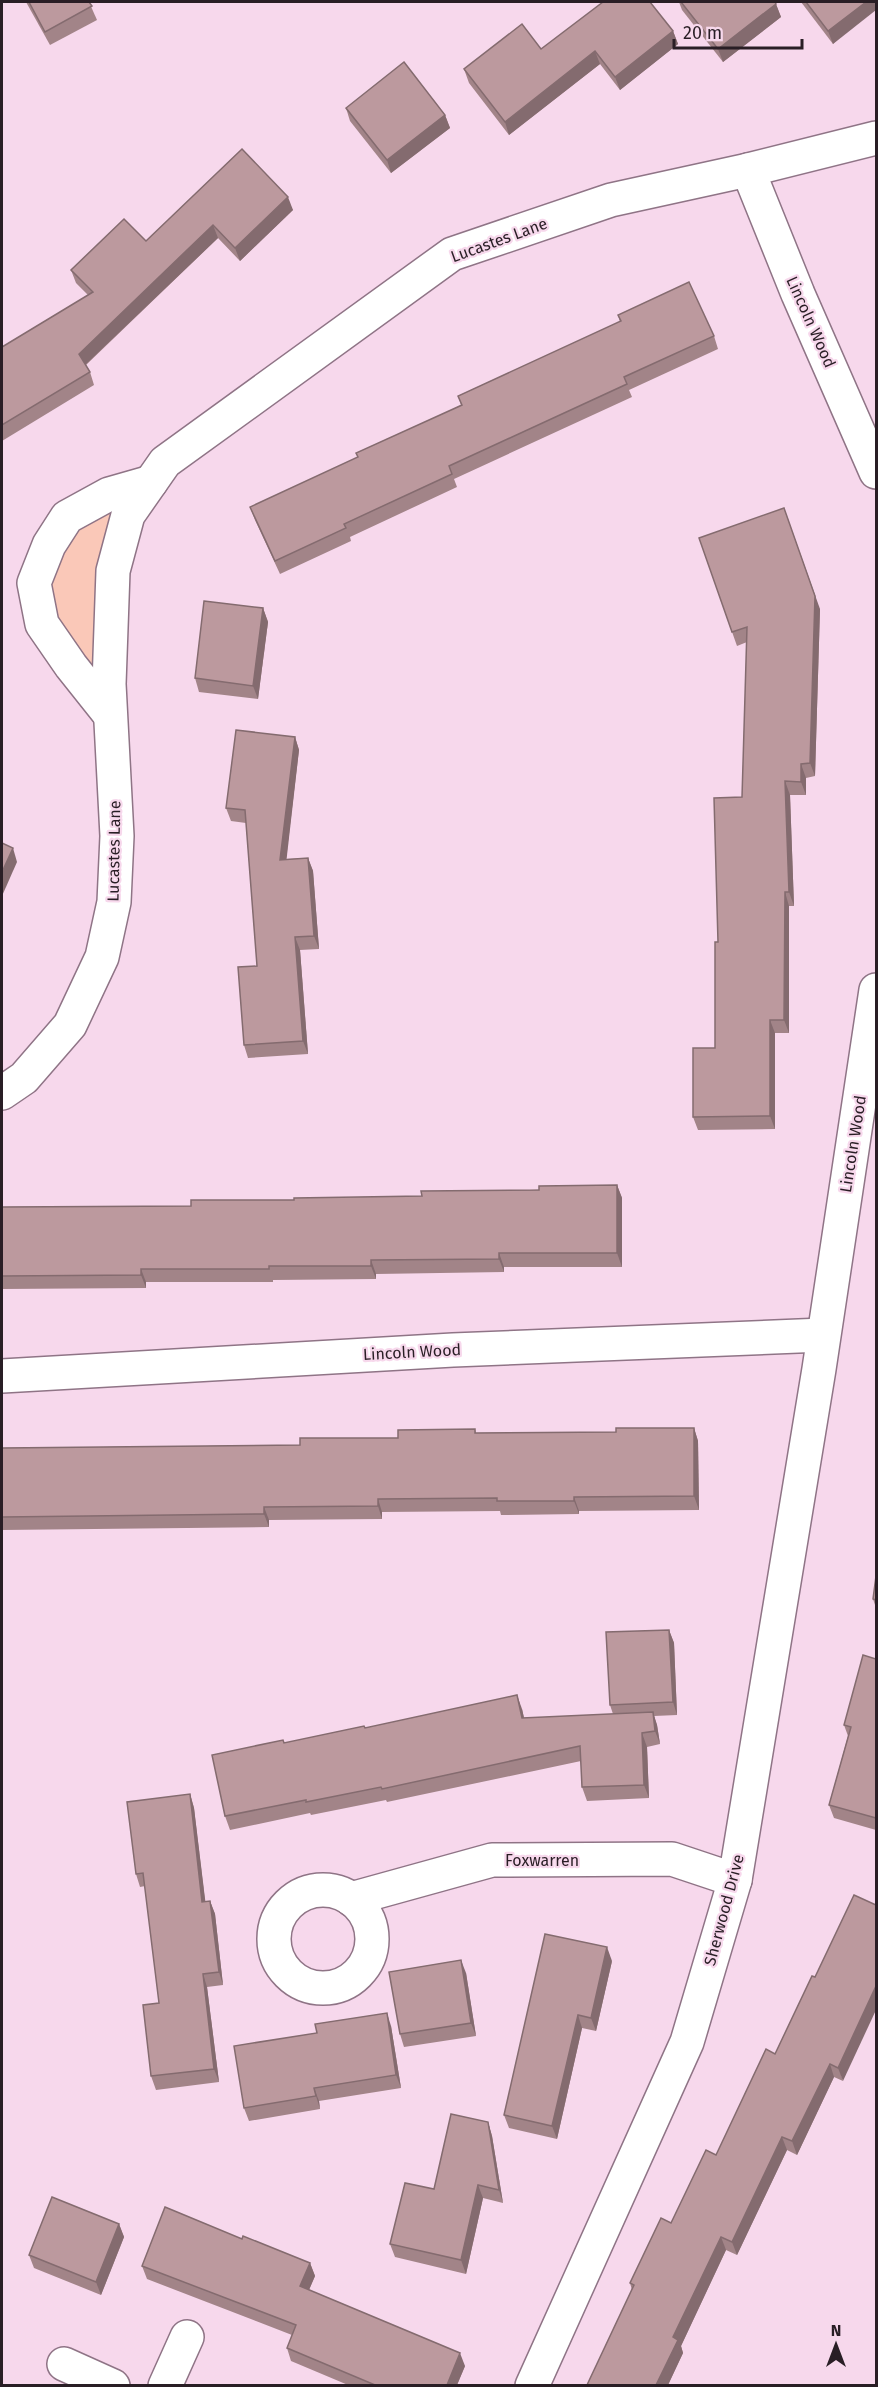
<svg xmlns="http://www.w3.org/2000/svg" width="878" height="2387" font-family="'Fira Sans',sans-serif">
<style>
.green{fill:#fac8b8}
.lines{fill:none;stroke-linecap:round;stroke-linejoin:round}
.minor-casing{stroke:#8f7486;stroke-width:36}
.minor{stroke:#fff;stroke-width:33}
.wall{fill:#a28488}
.shaded-wall{fill:#846b6f}
.building{fill:#bc999e;stroke:#846b6f;stroke-width:1.5}
.labels{text-anchor:middle;dominant-baseline:central;stroke-width:4.5;stroke-linejoin:round;paint-order:stroke}
.street-label{font-size:16px;fill:#291e25;stroke:#f7d8ec}
</style>
<rect width="100%" height="100%" fill="#f7d8ec"/>
<polygon class="green" points="151,482 128,515 110,715 34,583 67,517"/>
<g class="lines">
<defs>
<g id="minor">
<polyline points="748,170 798,294 876,472"/>
<polyline points="110,715 71,666 42,624 34,583 49,545 67,517 109,494 151,482"/>
<polyline points="2,1093 24,1078 70,1025 102,957 114,902 117,836 109,684 113,571 128,515 165,462 452,254 611,200 748,170 876,138"/>
<polyline points="2,1376 453,1350 823,1335"/>
<circle cx="323" cy="1939" r="49"/>
<polyline points="351,1899 492,1860 672,1859 735,1880"/>
<polyline points="64,2364 113,2386"/>
<polyline points="165,2386 187,2337"/>
<polyline points="532,2386 687,2042 735,1880 819,1369 876,990"/>
</g>
</defs>
<use href="#minor" class="minor-casing"/>
<use href="#minor" class="minor"/>
</g>
<g class="wall">
<polygon points="26,2 89,2 97,20 50,45"/>
<polygon points="679,2 775,2 781,17 723,62 682,10"/>
<polygon points="801,2 876,2 833,44"/>
<polygon points="673,31 678,44 620,90 600,64 509,135 469,83 464,69 541,49"/>
<polygon points="346,108 445,115 450,128 391,173 350,121"/>
<polygon points="242,149 293,210 240,261 218,238 86,365 90,372 94,385 2,441 2,347 88,295 76,283 71,270 146,241"/>
<polygon points="618,315 714,336 718,349 629,390 632,397 454,479 457,487 350,537 351,541 280,574 255,520 250,507 358,458 461,405 458,396 620,322"/>
<polygon points="699,538 820,609 815,776 806,778 806,795 790,795 794,906 789,906 789,1033 775,1033 775,1129 698,1130 693,1117 715,1048 718,942 742,797 747,642 737,646"/>
<polygon points="263,608 268,622 258,699 199,692 195,678"/>
<polygon points="295,737 299,750 286,859 308,858 313,871 319,949 300,950 308,1054 248,1058 244,1045 257,966 246,823 231,821 226,808"/>
<polygon points="617,1185 622,1198 622,1267 504,1267 504,1272 376,1274 376,1279 273,1280 273,1282 146,1282 146,1288 2,1289 2,1207 191,1206 294,1200 422,1196"/>
<polygon points="694,1428 698,1441 699,1510 579,1511 579,1514 501,1515 500,1511 382,1512 382,1519 269,1520 269,1527 2,1530 2,1448 300,1445 398,1438 475,1429 476,1433 616,1432"/>
<polygon points="876,1576 876,1608 873,1599"/>
<polygon points="669,1630 674,1643 677,1715 654,1716 657,1725 660,1744 647,1747 649,1798 587,1801 582,1787 581,1761 387,1802 386,1800 311,1815 310,1813 230,1830 225,1816 284,1743 365,1728 522,1709 524,1718 613,1714 610,1705"/>
<polygon points="876,1659 876,1830 834,1818 829,1805 848,1736 844,1725"/>
<polygon points="190,1794 194,1808 205,1901 210,1901 215,1914 223,1985 207,1987 219,2082 156,2090 151,2076 159,2003 145,1886 140,1887 136,1874"/>
<polygon points="612,1961 596,2031 582,2028 557,2139 509,2128 504,2115"/>
<polygon points="466,1973 476,2036 404,2047 400,2034"/>
<polygon points="812,1976 843,2081 834,2077 797,2155 787,2150 737,2255 726,2250 681,2346 683,2353 668,2385 587,2385 632,2290 630,2283 716,2155 775,2054"/>
<polygon points="391,2026 401,2088 319,2101 320,2109 249,2121 244,2108"/>
<polygon points="488,2122 492,2136 503,2203 483,2198 466,2274 395,2257 390,2244"/>
<polygon points="119,2224 124,2237 101,2295 34,2268 29,2255"/>
<polygon points="242,2239 310,2263 315,2276 309,2290 465,2366 457,2385 348,2385 291,2361 287,2348 292,2335 147,2279 142,2266"/>
</g>
<g class="shaded-wall">
<polygon points="866,2 876,2 876,10 833,44 828,31"/>
<polygon points="776,4 781,17 723,62 718,49"/>
<polygon points="673,31 678,44 620,90 615,77"/>
<polygon points="595,51 600,64 509,135 505,122"/>
<polygon points="445,115 450,128 391,173 387,160"/>
<polygon points="288,197 293,210 240,261 235,248"/>
<polygon points="213,225 218,238 83,367 79,354"/>
<polygon points="784,508 820,609 815,776 810,763"/>
<polygon points="263,608 268,622 258,699 253,686"/>
<polygon points="295,737 299,750 285,873 280,860"/>
<polygon points="801,764 806,778 806,795 801,782"/>
<polygon points="785,781 790,795 794,906 789,892"/>
<polygon points="13,848 17,862 2,896 2,872"/>
<polygon points="308,858 313,871 319,949 314,936"/>
<polygon points="785,892 789,906 789,1033 784,1020"/>
<polygon points="295,937 300,950 308,1054 303,1041"/>
<polygon points="770,1020 775,1033 775,1129 770,1116"/>
<polygon points="617,1185 622,1198 622,1267 617,1253"/>
<polygon points="499,1253 504,1267 504,1272 499,1259"/>
<polygon points="371,1260 376,1274 376,1279 371,1266"/>
<polygon points="141,1269 146,1282 146,1288 141,1275"/>
<polygon points="694,1428 698,1441 699,1510 694,1496"/>
<polygon points="574,1497 579,1511 579,1514 574,1501"/>
<polygon points="378,1499 382,1512 382,1519 378,1506"/>
<polygon points="264,1507 269,1520 269,1527 264,1514"/>
<polygon points="669,1630 674,1643 677,1715 673,1702"/>
<polygon points="517,1695 522,1709 527,1731 522,1718"/>
<polygon points="653,1712 657,1725 660,1744 655,1731"/>
<polygon points="642,1733 647,1747 649,1798 644,1785"/>
<polygon points="190,1794 194,1808 207,1915 202,1902"/>
<polygon points="210,1901 215,1914 223,1985 219,1972"/>
<polygon points="607,1947 612,1961 596,2031 591,2018"/>
<polygon points="461,1960 466,1973 476,2036 471,2023"/>
<polygon points="203,1974 207,1987 219,2082 214,2069"/>
<polygon points="876,1986 876,2010 843,2081 838,2068"/>
<polygon points="387,2013 391,2026 401,2088 396,2075"/>
<polygon points="578,2015 582,2028 557,2139 552,2126"/>
<polygon points="830,2064 834,2077 797,2155 792,2141"/>
<polygon points="314,2088 319,2101 320,2109 316,2096"/>
<polygon points="488,2122 492,2136 503,2203 499,2190"/>
<polygon points="782,2137 787,2150 737,2255 732,2242"/>
<polygon points="478,2185 483,2198 466,2274 461,2260"/>
<polygon points="119,2224 124,2237 101,2295 96,2282"/>
<polygon points="721,2237 726,2250 681,2346 683,2353 668,2385 656,2385 673,2337"/>
<polygon points="310,2263 315,2276 305,2299 300,2286"/>
<polygon points="460,2353 465,2366 457,2385 447,2385"/>
</g>
<g class="building">
<polygon points="29,2 89,2 92,6 45,32"/>
<polygon points="603,2 650,2 673,31 615,77 595,51 505,122 464,69 522,24 541,49"/>
<polygon points="681,2 775,2 776,4 718,49"/>
<polygon points="806,2 866,2 828,31"/>
<polygon points="404,62 445,115 387,160 346,108"/>
<polygon points="242,149 288,197 235,248 213,225 79,354 90,372 2,425 2,347 93,292 71,270 124,219 146,241"/>
<polygon points="689,282 714,336 624,377 627,384 449,466 452,474 344,524 346,528 275,561 250,507 358,457 356,453 462,405 458,396 621,321 618,315"/>
<polygon points="784,508 815,596 810,763 801,764 801,782 785,781 789,892 785,892 784,1020 770,1020 770,1116 693,1117 693,1048 715,1048 715,942 718,942 714,798 742,797 747,627 732,632 699,538"/>
<polygon points="204,601 263,608 253,686 195,678"/>
<polygon points="236,730 295,737 280,860 308,858 314,936 295,937 303,1041 244,1045 238,967 257,966 245,810 226,808"/>
<polygon points="2,843 13,848 2,872"/>
<polygon points="617,1185 617,1253 499,1253 499,1259 371,1260 371,1266 269,1266 269,1269 141,1269 141,1275 2,1276 2,1207 191,1206 191,1200 294,1200 294,1198 422,1196 421,1191 539,1190 539,1186"/>
<polygon points="616,1428 694,1428 694,1496 574,1497 574,1501 497,1501 497,1498 378,1499 378,1506 264,1507 264,1514 2,1517 2,1448 300,1445 300,1438 398,1438 398,1430 475,1429 475,1433 616,1432"/>
<polygon points="876,1576 876,1600 873,1599"/>
<polygon points="669,1630 673,1702 610,1705 606,1632"/>
<polygon points="863,1655 876,1659 876,1818 829,1805 851,1727 844,1725"/>
<polygon points="517,1695 522,1718 653,1712 655,1731 642,1733 644,1785 582,1787 580,1746 382,1789 381,1787 306,1802 306,1800 225,1816 212,1755 283,1740 284,1743 364,1726 365,1728"/>
<polygon points="190,1794 202,1902 210,1901 219,1972 203,1974 214,2069 151,2076 143,2005 159,2003 143,1873 136,1874 127,1802"/>
<polygon points="854,1895 876,1905 876,1986 838,2068 830,2064 792,2141 782,2137 732,2242 721,2237 673,2337 678,2340 656,2385 587,2385 634,2285 630,2283 661,2218 671,2223 706,2150 716,2155 766,2049 775,2054 812,1976 815,1977"/>
<polygon points="545,1934 607,1947 591,2018 578,2015 552,2126 504,2115"/>
<polygon points="461,1960 471,2023 400,2034 389,1972"/>
<polygon points="387,2013 396,2075 314,2088 316,2096 244,2108 234,2046 317,2033 315,2024"/>
<polygon points="451,2114 488,2122 499,2190 478,2185 461,2260 390,2244 405,2183 434,2189"/>
<polygon points="52,2197 119,2224 96,2282 29,2255"/>
<polygon points="165,2207 242,2239 243,2236 310,2263 300,2286 460,2353 447,2385 375,2385 287,2348 296,2325 142,2266"/>
</g>
<g class="labels">
<g class="street-label">
<text transform="translate(499 240) rotate(-20)">Lucastes Lane</text>
<text transform="translate(811 322) rotate(66)">Lincoln Wood</text>
<text transform="translate(114 851) rotate(-89)">Lucastes Lane</text>
<text transform="translate(853 1144) rotate(-81)">Lincoln Wood</text>
<text transform="translate(412 1352) rotate(-3)">Lincoln Wood</text>
<text x="542" y="1860">Foxwarren</text>
<text transform="translate(724 1910) rotate(-75)">Sherwood Drive</text>
</g>
</g>
<rect width="878" height="2387" fill="none" stroke="#291e25" stroke-width="6"/>
<g transform="translate(836 2345)" stroke="#f7d8ec" stroke-width="4.5" paint-order="stroke">
<path d="M0-4.5L10 22L0 15L-10 22Z" fill="#291e25"/>
<text y="-9" font-size="16" font-weight="bold" text-anchor="middle" fill="#291e25">N</text>
</g>
<path d="M674 39v9h128v-9" fill="none" stroke="#291e25" stroke-width="3"/>
<text x="683" y="39" font-size="18" fill="#291e25" stroke="#f7d8ec" stroke-width="4.5" paint-order="stroke">20 m</text>
</svg>
